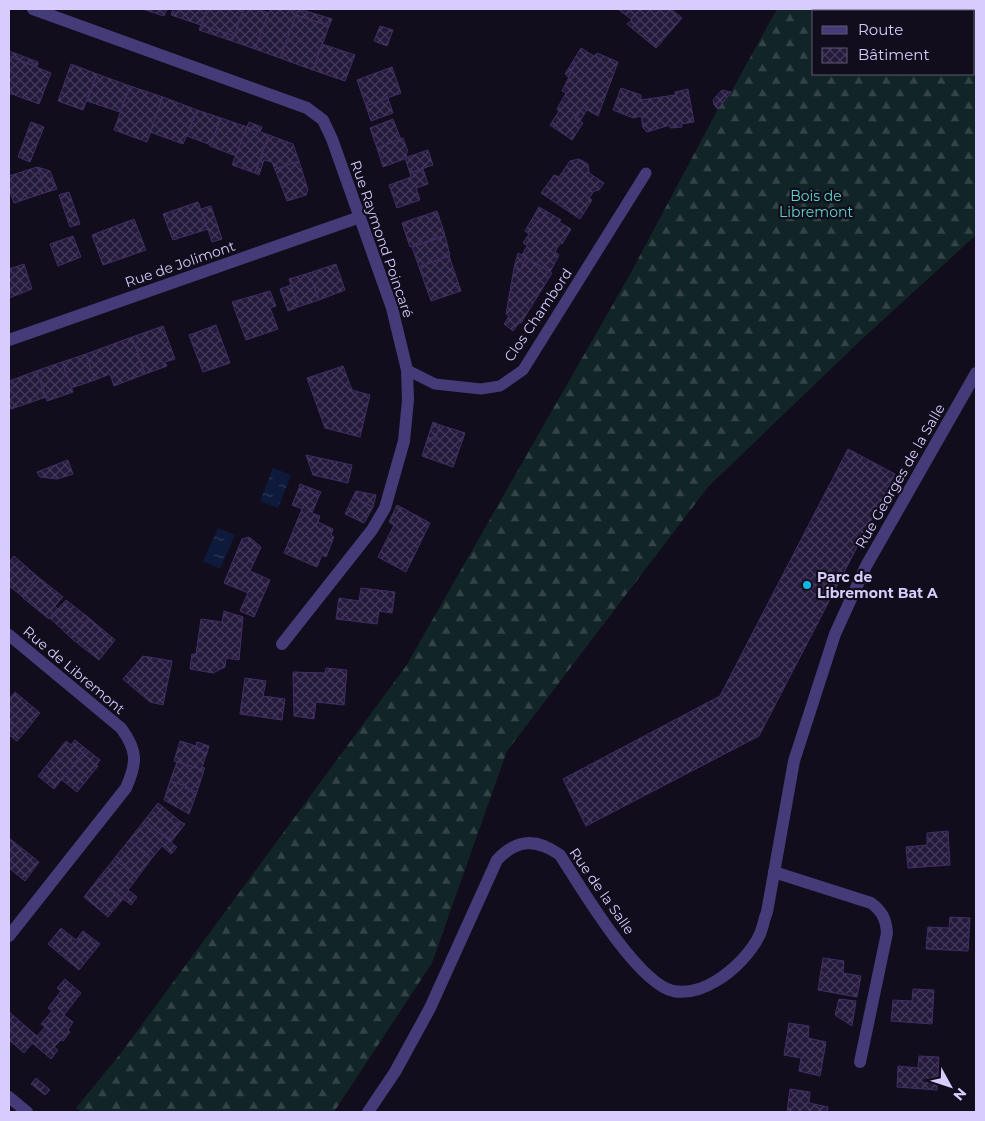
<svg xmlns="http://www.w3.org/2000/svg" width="985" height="1121" font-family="Montserrat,sans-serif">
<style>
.forest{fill:url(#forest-firs);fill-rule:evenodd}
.water{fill:url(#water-ripples)}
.building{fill:url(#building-cross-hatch);stroke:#402e66}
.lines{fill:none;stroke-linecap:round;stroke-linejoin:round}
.service{stroke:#453b78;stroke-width:11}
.minor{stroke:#453b78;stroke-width:12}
.poi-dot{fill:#10b6e3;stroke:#110d1d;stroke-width:2}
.labels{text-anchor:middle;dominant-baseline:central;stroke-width:4.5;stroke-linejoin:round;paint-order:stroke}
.park-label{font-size:14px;fill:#5fd5c5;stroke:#110d1d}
.street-label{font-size:14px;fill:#d7ccfb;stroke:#110d1d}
.poi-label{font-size:14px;font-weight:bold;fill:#d7ccfb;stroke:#110d1d;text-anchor:start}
</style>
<defs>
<pattern id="forest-firs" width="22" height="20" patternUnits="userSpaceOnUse" patternTransform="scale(1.25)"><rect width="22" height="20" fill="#112426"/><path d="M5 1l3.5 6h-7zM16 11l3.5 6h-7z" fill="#334346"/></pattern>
<pattern id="water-ripples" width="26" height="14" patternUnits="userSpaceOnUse" patternTransform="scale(1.25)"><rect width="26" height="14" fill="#0e1a3b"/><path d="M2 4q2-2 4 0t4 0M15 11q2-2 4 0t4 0" fill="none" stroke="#303a58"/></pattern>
<pattern id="building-cross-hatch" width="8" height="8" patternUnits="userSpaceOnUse" patternTransform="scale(1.25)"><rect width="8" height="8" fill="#251a3c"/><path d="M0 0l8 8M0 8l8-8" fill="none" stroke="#443a59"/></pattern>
</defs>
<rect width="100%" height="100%" fill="#110d1d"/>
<path class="forest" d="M777,9H976V235L861,340L708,487L507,751L432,963L334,1112H82L76,1108L121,1053L406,666L629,276L718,109L731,92ZM814,11H974V74H814Z"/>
<g class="water">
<polygon points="273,468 291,475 278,508 260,501"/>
<polygon points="218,528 235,535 220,569 203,561"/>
</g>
<g class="building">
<polygon points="142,9 167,9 164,16"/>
<polygon points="173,9 207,9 201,25 171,15"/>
<polygon points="207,9 244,9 234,36 201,25"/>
<polygon points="244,9 256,9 269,13 255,49 232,41"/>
<polygon points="270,9 289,9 298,12 280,58 255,49"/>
<polygon points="299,9 332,19 329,26 296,15"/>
<polygon points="618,9 671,9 682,18 656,48 627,24 632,20"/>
<polygon points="296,15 329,26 313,70 280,58"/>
<polygon points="201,25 234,36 232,41 199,30"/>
<polygon points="380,26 393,30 387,46 374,41"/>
<polygon points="322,44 355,55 345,81 313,70"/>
<polygon points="581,48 594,56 597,53 618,62 598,116 582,107 575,119 583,123 572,140 550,125 559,111 557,109 566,93 562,91 576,63 573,61"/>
<polygon points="9,51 38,62 37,67 9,56"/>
<polygon points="9,56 51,73 39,104 9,93"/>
<polygon points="573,61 576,63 568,77 565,74"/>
<polygon points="71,64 97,74 83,110 58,101"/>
<polygon points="392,67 401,93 366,106 357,80"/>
<polygon points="97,74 130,86 120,112 87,101"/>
<polygon points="130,86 163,97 147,142 114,130"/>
<polygon points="621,88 641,95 641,100 675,95 675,92 688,89 694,122 681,124 682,127 670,128 670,125 647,132 643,128 641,116 633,118 613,110"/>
<polygon points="722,90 731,92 718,109 714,105 713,100"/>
<polygon points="163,97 197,110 183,144 150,132"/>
<polygon points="388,98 393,113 371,121 366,106"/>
<polygon points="582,107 587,110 580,121 575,119"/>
<polygon points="197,110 221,118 211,145 187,136"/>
<polygon points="221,118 247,127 236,156 210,146"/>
<polygon points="393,119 401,140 377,148 370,128"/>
<polygon points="31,122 44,127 30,162 18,157"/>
<polygon points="249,122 262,127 260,132 247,127"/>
<polygon points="247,127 269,135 255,173 232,165"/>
<polygon points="269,135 293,144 299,161 275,170 272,162 264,160 259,175 255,173"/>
<polygon points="403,138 408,152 406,153 407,158 383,167 377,148"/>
<polygon points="428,150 433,165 410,173 405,158"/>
<polygon points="579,159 588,164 589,173 604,183 599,190 594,191 589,198 592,200 580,219 541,193 554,175 559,177 570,161"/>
<polygon points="299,161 308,190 306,195 287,201 275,169"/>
<polygon points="37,167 47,192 14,203 9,188 9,176"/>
<polygon points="37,167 50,171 57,189 47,192"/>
<polygon points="423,169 428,184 416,188 420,200 397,208 389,185 411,177 410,173"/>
<polygon points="69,192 80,224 70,227 59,195"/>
<polygon points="198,202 208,229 173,240 163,214"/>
<polygon points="211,206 222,239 212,242 201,209"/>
<polygon points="539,207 546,211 539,223 532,219"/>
<polygon points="437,211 445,235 410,247 402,223"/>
<polygon points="546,211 561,220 559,222 571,229 562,244 560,243 555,252 559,255 550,272 522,255 527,246 523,243 529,234 525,231 532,219 539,223"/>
<polygon points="134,219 146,250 103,265 92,235"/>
<polygon points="73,236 81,257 58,266 50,244"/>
<polygon points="445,236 450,255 419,267 412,247"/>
<polygon points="518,253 526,258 520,271 514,268"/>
<polygon points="449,256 461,291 431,301 419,267"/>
<polygon points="526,258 552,273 521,323 519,323 513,331 504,324 509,316 506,314 514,268 520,271"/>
<polygon points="24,264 32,289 9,298 9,269"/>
<polygon points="336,264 345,290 319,300 309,273"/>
<polygon points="309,273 319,300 298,307 289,279"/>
<polygon points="291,285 298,307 288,311 280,289"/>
<polygon points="270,291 276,306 270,308 278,329 246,340 232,302"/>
<polygon points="216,325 230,363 203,372 189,335"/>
<polygon points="163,326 175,359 165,362 167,366 145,374 132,337"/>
<polygon points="132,337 145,374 114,386 110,374 95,380 86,354"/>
<polygon points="86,354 95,380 71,388 62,362"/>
<polygon points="62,362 73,392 47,401 36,371"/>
<polygon points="343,366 352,390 370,395 360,437 325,428 307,378"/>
<polygon points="36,371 46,397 11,409 9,401 9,381"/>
<polygon points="433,422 440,425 435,440 428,437"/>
<polygon points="440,425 465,433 453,467 422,456 428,437 435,440"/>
<polygon points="848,449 895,474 759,736 586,826 563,779 720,696"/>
<polygon points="306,455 352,465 348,483 313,475"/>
<polygon points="68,460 73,474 57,479 40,477 37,472"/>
<polygon points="300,484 321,492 319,496 299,488"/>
<polygon points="299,488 319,496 312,513 320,516 318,522 333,529 331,535 334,537 326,557 322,555 317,567 284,553 302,509 292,505"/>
<polygon points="356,491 376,495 373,507 353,497"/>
<polygon points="353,497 373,507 364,523 345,514"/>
<polygon points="397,505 430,523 406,572 378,557 394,525 389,522"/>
<polygon points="249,537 261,547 250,571 270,580 254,617 240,611 248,593 224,583 242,539"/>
<polygon points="14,556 38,577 22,596 9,586 9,562"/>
<polygon points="38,577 63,597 55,606 58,609 49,619 22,597"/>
<polygon points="361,588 395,592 392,613 379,611 377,624 336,619 339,598 359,601"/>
<polygon points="66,600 89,618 71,638 50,618"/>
<polygon points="224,611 243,617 239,660 226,658 225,667 213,673 190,669 192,654 196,654 201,619 222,622"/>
<polygon points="89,618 115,640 99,660 71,638"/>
<polygon points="143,656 172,661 163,705 150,702 123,679"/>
<polygon points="326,668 347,670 344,705 316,702 314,719 294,716 293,672 325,673"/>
<polygon points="245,678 266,681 263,696 285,699 282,720 240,714"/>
<polygon points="15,692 40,713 24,733 9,721 9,699"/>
<polygon points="10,722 24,733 17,741 9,735"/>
<polygon points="75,740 86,749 54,789 38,776 66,741 71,745"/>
<polygon points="180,741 196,746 195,749 207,753 202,767 205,768 204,770 174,761"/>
<polygon points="197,742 209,746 207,753 195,749"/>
<polygon points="86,749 100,760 96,765 98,766 77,792 62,780"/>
<polygon points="177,762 204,770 197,792 185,788 186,786 170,781"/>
<polygon points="170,781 186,786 185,788 197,792 189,814 164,800"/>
<polygon points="158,803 181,822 168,839 144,821"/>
<polygon points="144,821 177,847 171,854 162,846 152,858 129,840"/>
<polygon points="181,822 185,824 171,842 168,839"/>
<polygon points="948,831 950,865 908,868 906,847 927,845 927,833"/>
<polygon points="9,838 39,862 25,881 9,868"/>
<polygon points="129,840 152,858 137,878 114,859"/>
<polygon points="114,859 137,878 128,890 137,897 131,905 98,879"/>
<polygon points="98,879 123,899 108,917 84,897"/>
<polygon points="950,917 970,918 968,951 926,949 928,927 949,928"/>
<polygon points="61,928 76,940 83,931 100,944 79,970 48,944"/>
<polygon points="823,958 844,961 843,973 861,976 857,997 818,990"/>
<polygon points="65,979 81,993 64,1015 73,1022 68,1030 70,1032 63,1041 41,1024 52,1011 48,1008 61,991 57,988"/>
<polygon points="913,989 934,990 932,1024 891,1021 893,1000 912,1001"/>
<polygon points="839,999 856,1001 852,1026 835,1015"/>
<polygon points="9,1012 37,1036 45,1027 61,1040 54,1047 58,1050 51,1059 32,1043 24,1053 9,1040"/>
<polygon points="789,1023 809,1026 808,1038 826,1042 820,1076 799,1071 801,1058 784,1055"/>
<polygon points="919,1056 939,1057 937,1090 897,1087 898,1066 918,1068"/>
<polygon points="36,1078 50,1090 45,1095 31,1084"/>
<polygon points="790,1089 810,1092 809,1103 828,1107 827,1112 787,1112"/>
</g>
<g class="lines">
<polyline class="service" points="407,370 435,384 481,389 500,386 523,370 646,173"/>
<g class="minor">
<polyline points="33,9 307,108 323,120 332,139 392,308 407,370 408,400 404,441 385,508 372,530 282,644"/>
<polyline points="9,340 360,217"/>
<path d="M9,635L121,728C138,751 137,763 126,788L9,936"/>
<path d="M774,872L871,903C882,911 886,919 887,933L860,1062"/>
<polyline points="9,1097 27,1112"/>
<path d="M368,1112L395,1072L430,1008L497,860C516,839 537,838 560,855C580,886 637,983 673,991C689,994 703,989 716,981C733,971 752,952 760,934C763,927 764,919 767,912L794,761L835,634L866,566L976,373"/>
</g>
</g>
<circle class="poi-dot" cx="807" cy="585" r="5"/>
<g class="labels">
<g class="park-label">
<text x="816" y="196">Bois de<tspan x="816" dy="16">Libremont</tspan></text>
</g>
<g class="street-label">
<text transform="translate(382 239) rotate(71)">Rue Raymond Poincaré</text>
<text transform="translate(180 264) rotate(-19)">Rue de Jolimont</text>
<text transform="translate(538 315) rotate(-56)">Clos Chambord</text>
<text transform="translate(900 476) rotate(-60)">Rue Georges de la Salle</text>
<text transform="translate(74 670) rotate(40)">Rue de Libremont</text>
<text transform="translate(602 891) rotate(55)">Rue de la Salle</text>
</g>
<g class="poi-label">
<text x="817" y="577">Parc de<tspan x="817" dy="16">Libremont Bat A</tspan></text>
</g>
</g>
<rect width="985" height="1121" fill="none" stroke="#d7ccfb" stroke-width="20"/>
<rect x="812" y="10" width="162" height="65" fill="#110d1d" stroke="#605976"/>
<rect x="822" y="26" width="25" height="8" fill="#453b78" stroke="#605976"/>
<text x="858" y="35" font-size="15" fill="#d7ccfb">Route</text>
<rect x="822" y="48" width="25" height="15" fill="url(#building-cross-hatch)" stroke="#605976"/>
<text x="858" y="60" font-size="15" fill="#d7ccfb">Bâtiment</text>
<g transform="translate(950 1086) rotate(130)" stroke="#110d1d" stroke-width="4" paint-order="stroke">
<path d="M0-4L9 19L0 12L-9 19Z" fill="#d7ccfb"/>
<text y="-8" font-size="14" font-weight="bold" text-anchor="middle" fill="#d7ccfb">N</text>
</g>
</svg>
